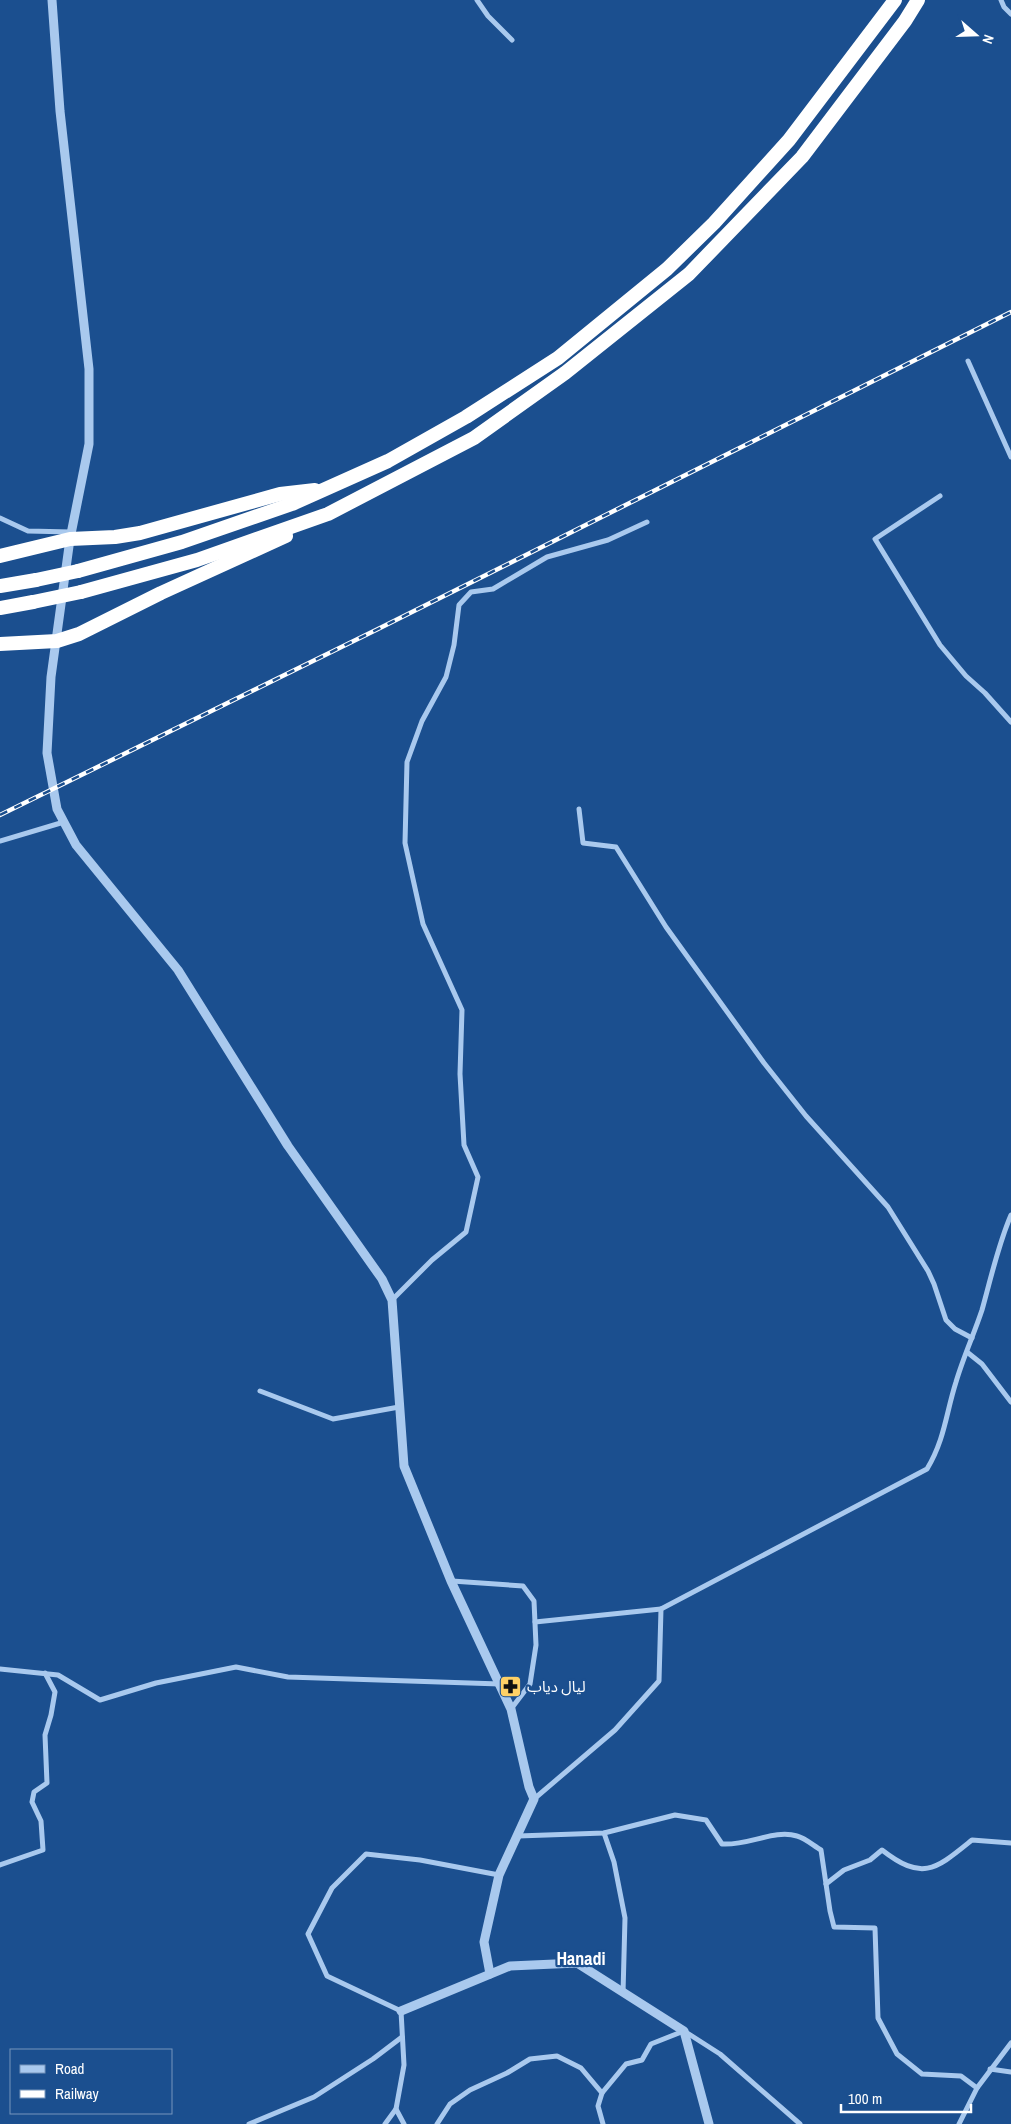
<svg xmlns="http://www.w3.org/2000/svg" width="1011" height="2124" font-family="'Archivo Narrow','Noto Sans Arabic',sans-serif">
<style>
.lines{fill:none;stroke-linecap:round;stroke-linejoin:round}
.minor{stroke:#a9c9ee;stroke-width:5}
.tertiary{stroke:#a9c9ee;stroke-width:9}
.motorway{stroke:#fff;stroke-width:14}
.rail-casing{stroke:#fff;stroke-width:4.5}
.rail{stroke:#1b4f8f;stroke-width:2.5;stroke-dasharray:8;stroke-linecap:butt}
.motorway-bridge{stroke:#fff;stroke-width:14}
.labels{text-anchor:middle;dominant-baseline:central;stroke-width:4.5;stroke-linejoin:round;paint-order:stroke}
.poi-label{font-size:15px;fill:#fff;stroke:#1b4f8f;text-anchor:start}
.quarter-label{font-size:18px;font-weight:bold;fill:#fff;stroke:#1b4f8f}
</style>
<rect width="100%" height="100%" fill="#1b4f8f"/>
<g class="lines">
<g class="minor">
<polyline points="477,0 488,16 512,40"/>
<polyline points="1001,0 1004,7 1011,14"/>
<polyline points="968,361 1011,457"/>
<polyline points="940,496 875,539 940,645 966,676 985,693 1011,722"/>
<polyline points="0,518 28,531 71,532"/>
<polyline points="579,809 583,843 616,847 666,927 764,1063 806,1116 888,1207 928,1271 934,1284 946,1320 955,1329 972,1338"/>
<polyline points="0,841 64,822"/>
<polyline points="392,1300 432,1260 466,1232 478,1177 464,1145 460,1074 462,1010 423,924 405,843 407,762 422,721 446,677 454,645 459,605 471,592 493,589 547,557 608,540 647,522"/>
<polyline points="967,1352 982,1364 1011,1402"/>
<polyline points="260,1391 333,1419 399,1407"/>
<polyline points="452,1581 523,1586 534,1601 536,1645 530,1684 511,1709"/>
<polyline points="535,1622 661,1609"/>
<polyline points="0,1669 58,1675 100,1700 156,1683 236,1667 288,1677 500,1684"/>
<path d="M534,1799L615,1730L659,1681L661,1609L927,1469C945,1439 946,1413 956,1382C963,1358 974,1334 982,1310C991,1278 998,1245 1011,1215"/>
<polyline points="604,1833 614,1862 625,1918 623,1993"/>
<path d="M518,1836L604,1833L675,1815L706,1820L722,1844C748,1846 774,1829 797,1836C805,1838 814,1846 821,1850L830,1911L834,1927L875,1928L878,2018L897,2054L922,2074L961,2076L977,2088"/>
<polyline points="0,1865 43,1850 41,1821 32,1802 34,1792 47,1783 45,1735 51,1715 55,1692 45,1673"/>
<path d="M826,1884L844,1870L870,1860L882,1850C923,1882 936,1869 972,1840L1011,1843"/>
<polyline points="990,2069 1011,2072"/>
<polyline points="396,2109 404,2124"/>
<polyline points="249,2124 314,2097 373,2059 402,2037"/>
<polyline points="385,2124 396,2109 404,2065 401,2011 327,1976 308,1934 332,1888 366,1854 420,1860 499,1875"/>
<polyline points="437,2124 450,2104 470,2090 507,2073 530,2059 557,2056 581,2068 602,2093"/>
<polyline points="603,2124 598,2106 602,2093 626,2064 642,2060 651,2044 684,2031 720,2054 800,2124"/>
<polyline points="959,2124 977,2088 1011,2043"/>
</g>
<g class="tertiary">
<polyline points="52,0 60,111 89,369 89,444 70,539 51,677 47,753 57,809 76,845 178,970 288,1146 382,1279 392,1300 404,1466 451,1581 511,1709 529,1787 534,1799 499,1875 484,1942 490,1974"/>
<polyline points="401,2011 510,1966 577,1963 684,2031 709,2124"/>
</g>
<g class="motorway">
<polyline points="0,556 70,539 115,537 140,533 280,494 315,490"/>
<polyline points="78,571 182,542 292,504 388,461 466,417 558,358 667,269 714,223 789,140 895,0"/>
<polyline points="0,586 36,580"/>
<polyline points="81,592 197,560 328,514 474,438 565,373 689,274 802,157 905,21 918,0"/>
<polyline points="0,608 33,602"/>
<polyline points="0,644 57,641 79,634 161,593 286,536"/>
</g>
<defs>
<polyline id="rail" points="0,815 378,629 1011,312"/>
</defs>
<use href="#rail" class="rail-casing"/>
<use href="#rail" class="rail"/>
<g class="motorway-bridge">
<polyline points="36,580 78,571"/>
<polyline points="33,602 81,592"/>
</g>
</g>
<defs>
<symbol id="pharmacy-square" viewBox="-11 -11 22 22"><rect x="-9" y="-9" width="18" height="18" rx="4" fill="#ffd166" stroke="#1b4f8f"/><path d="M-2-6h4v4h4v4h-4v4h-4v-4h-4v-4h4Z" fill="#111"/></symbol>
</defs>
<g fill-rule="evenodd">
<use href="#pharmacy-square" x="498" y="1674" width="25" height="25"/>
</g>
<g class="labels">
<g class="poi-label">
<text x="527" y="1686">ليال دياب</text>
</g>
<g class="quarter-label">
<text x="581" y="1958">Hanadi</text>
</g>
</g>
<rect x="10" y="2049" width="162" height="65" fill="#1b4f8f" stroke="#7695bc"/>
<rect x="20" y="2065" width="25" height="8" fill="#a9c9ee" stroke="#7695bc"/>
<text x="55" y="2074" font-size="15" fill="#ffffff">Road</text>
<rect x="20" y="2090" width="25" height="8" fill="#ffffff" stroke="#7695bc"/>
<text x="55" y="2099" font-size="15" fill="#ffffff">Railway</text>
<g transform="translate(976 35) rotate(110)" stroke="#1b4f8f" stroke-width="4" paint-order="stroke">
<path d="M0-4L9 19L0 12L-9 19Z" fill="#ffffff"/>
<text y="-8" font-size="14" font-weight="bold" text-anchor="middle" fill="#ffffff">N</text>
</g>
<path d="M841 2104v8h130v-8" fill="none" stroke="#ffffff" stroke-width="2.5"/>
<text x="848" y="2104" font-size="15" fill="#ffffff" stroke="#1b4f8f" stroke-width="4" paint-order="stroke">100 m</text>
</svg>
